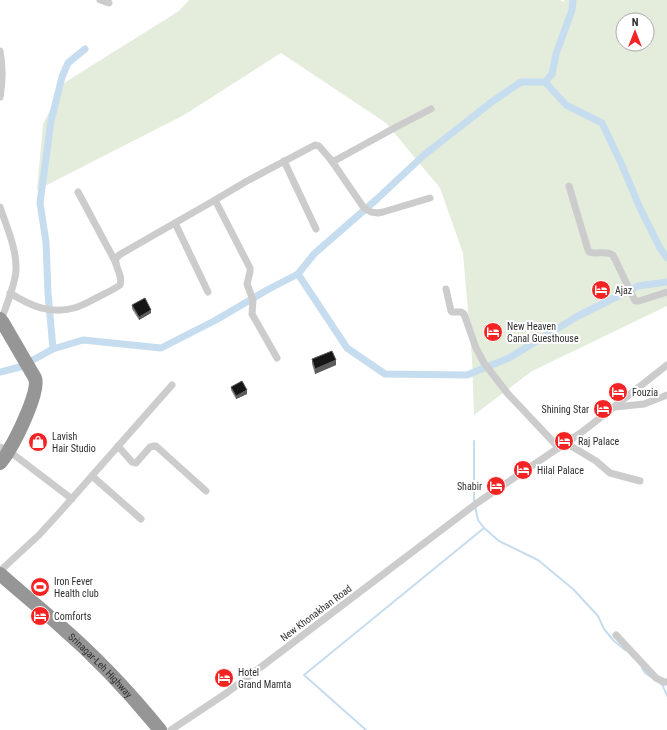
<svg xmlns="http://www.w3.org/2000/svg" width="667" height="730" font-family="'Roboto Condensed',sans-serif">
<style>
.green{fill:#e4eddb;fill-rule:evenodd}
.lines{fill:none;stroke-linecap:round;stroke-linejoin:round}
.stream{stroke:#c6dcef;stroke-width:2}
.canal{stroke:#c6dcef;stroke-width:7}
.street{stroke:#ccc;stroke-width:7}
.highway{stroke:#969696;stroke-width:14}
.wall{fill:#8a8a8a}
.shaded-wall{fill:#5c5c5c}
.building{fill:#161616;stroke:#5c5c5c}
.labels{text-anchor:middle;dominant-baseline:central;stroke-width:4;stroke-linejoin:round;paint-order:stroke}
.poi-label{font-size:10px;fill:#2f2f2f;stroke:#fff;text-anchor:start}
.street-label{font-size:10px;fill:#2f2f2f;stroke:#fff}
</style>
<rect width="100%" height="100%" fill="#fff"/>
<path class="green" d="M189,0H560L564,2V0H667V306L532,371L474,415L472,358L463,253L440,188L386,123L281,53L184,115L37,190L43,124L64,83L179,11ZM623,20H647V44H623Z"/>
<g class="lines">
<g class="stream">
<polyline points="474,441 474,502"/>
<polyline points="475,506 478,520 484,528 499,541 538,560 573,589 598,616 604,629 614,641 625,650"/>
<polyline points="642,668 645,673 651,677"/>
<polyline points="661,684 663,686 667,696"/>
<polyline points="366,730 304,675 484,528"/>
</g>
<g class="canal">
<polyline points="545,82 566,105 602,123 621,163 640,208 660,248 667,258"/>
<polyline points="298,274 347,348 385,374 467,375 509,358 578,316 638,286 667,282"/>
<polyline points="53,349 48,293 46,242 40,203 51,121 62,77 68,63 85,49"/>
<polyline points="0,372 20,367 53,349 83,340 161,348 216,320 267,290 298,274 314,254 377,199 424,155 493,101 521,82 545,82 552,74 556,54 572,10 573,0"/>
</g>
<g class="street">
<polyline points="100,0 109,3"/>
<path d="M0,51C3,67 3,81 0,97"/>
<polyline points="331,160 334,161 336,160 398,126 431,109"/>
<polyline points="284,161 316,229"/>
<path d="M569,186L588,250L589,252C597,255 606,250 613,255L635,301H639L667,292"/>
<polyline points="78,192 116,263"/>
<polyline points="215,200 250,268 250,272 247,284 253,300 252,314 277,358"/>
<path d="M0,207C6,225 16,247 16,267C17,280 6,307 1,320"/>
<polyline points="175,223 208,292"/>
<polyline points="446,289 451,311 452,312 461,312 464,314 476,348 484,363 508,394 559,448"/>
<path d="M10,293C29,305 50,315 74,308C81,306 89,302 96,298C104,294 113,290 120,285C123,276 116,268 115,260L119,255L215,200L247,181L315,145L319,146L331,160L364,208L371,212L378,213L383,212L430,198"/>
<polyline points="615,407 644,404 667,395"/>
<polyline points="566,443 596,461 610,473 640,481"/>
<polyline points="118,446 132,462 136,463 150,447 154,446 156,446 206,491"/>
<polyline points="0,447 9,451 72,499"/>
<polyline points="92,476 141,519"/>
<polyline points="0,571 39,535 60,512 172,385"/>
<polyline points="616,635 656,678 664,682 667,682"/>
<polyline points="171,730 228,692 477,503 582,432 667,365"/>
</g>
<g class="highway">
<path d="M0,319L3,323L35,378C40,391 17,437 9,450C7,455 3,459 0,463"/>
<path id="s1" d="M0,574C19,591 39,607 58,624C94,655 130,693 160,730"/>
</g>
</g>
<g class="wall">
<polygon points="132,305 151,313 139,320 132,309"/>
<polygon points="312,359 336,365 315,374 312,364"/>
<polygon points="231,387 247,394 236,399 231,390"/>
</g>
<g class="shaded-wall">
<polygon points="151,310 151,313 139,320 139,317"/>
<polygon points="336,360 336,365 315,374 315,369"/>
<polygon points="247,390 247,394 236,399 236,396"/>
</g>
<g class="building">
<polygon points="145,298 151,310 139,317 132,305"/>
<polygon points="332,351 336,360 315,369 312,359"/>
<polygon points="242,381 247,390 236,396 231,387"/>
</g>
<defs>
<symbol id="hotel-disc" viewBox="-11 -11 22 22"><circle r="9.5" fill="#f32423" stroke="#fff"/><path d="M-6-4.5h1.5V1H6V5H4.5V3h-9V5H-6ZM-4 0a1.8 1.8 0 1 1 3.6 0ZM.5 0V-2.5h3Q6-2.5 6 0Z" fill="#fff"/></symbol>
<symbol id="shop-disc" viewBox="-11 -11 22 22"><circle r="9.5" fill="#f32423" stroke="#fff"/><path d="M-5-2.5h2.3a2.7 3.5 0 0 1 5.4 0H5L5.5 6h-11ZM-1.5-2.5h3a1.5 2.3 0 0 0-3 0Z" fill="#fff"/></symbol>
<symbol id="stadium-disc" viewBox="-11 -11 22 22"><circle r="9.5" fill="#f32423" stroke="#fff"/><path d="M0-5a6.5 5 0 1 0 0 10a6.5 5 0 1 0 0-10ZM-3.5-1.8h7v3.6h-7Z" fill="#fff"/></symbol>
</defs>
<g fill-rule="evenodd">
<use href="#hotel-disc" x="590" y="279" width="22" height="22"/>
<use href="#hotel-disc" x="482" y="321" width="22" height="22"/>
<use href="#hotel-disc" x="607" y="381" width="22" height="22"/>
<use href="#hotel-disc" x="592" y="398" width="22" height="22"/>
<use href="#hotel-disc" x="553" y="430" width="22" height="22"/>
<use href="#shop-disc" x="27" y="431" width="22" height="22"/>
<use href="#hotel-disc" x="512" y="459" width="22" height="22"/>
<use href="#hotel-disc" x="485" y="475" width="22" height="22"/>
<use href="#stadium-disc" x="29" y="576" width="22" height="22"/>
<use href="#hotel-disc" x="29" y="605" width="22" height="22"/>
<use href="#hotel-disc" x="213" y="667" width="22" height="22"/>
</g>
<g class="labels">
<g class="poi-label">
<text x="615" y="290">Ajaz</text>
<text x="507" y="326">New Heaven<tspan x="507" dy="12">Canal Guesthouse</tspan></text>
<text x="632" y="392">Fouzia</text>
<text x="589" y="409" text-anchor="end">Shining Star</text>
<text x="52" y="436">Lavish<tspan x="52" dy="12">Hair Studio</tspan></text>
<text x="578" y="441">Raj Palace</text>
<text x="537" y="470">Hilal Palace</text>
<text x="482" y="486" text-anchor="end">Shabir</text>
<text x="54" y="581">Iron Fever<tspan x="54" dy="12">Health club</tspan></text>
<text x="54" y="616">Comforts</text>
<text x="238" y="672">Hotel<tspan x="238" dy="12">Grand Mamta</tspan></text>
</g>
<g class="street-label">
<text transform="translate(316 613) rotate(-37)">New Khonakhan Road</text>
<text stroke="none"><textPath href="#s1" startOffset="136">Srinagar-Leh Highway</textPath></text>
</g>
</g>
<g transform="translate(635 32)"><circle r="19" fill="#ffffff" stroke="#acacac"/>
<path d="M0-3L7 15L0 10L-7 15Z" fill="#f32423"/>
<text y="-6" font-size="11" font-weight="bold" text-anchor="middle" fill="#2f2f2f">N</text>
</g>
</svg>
